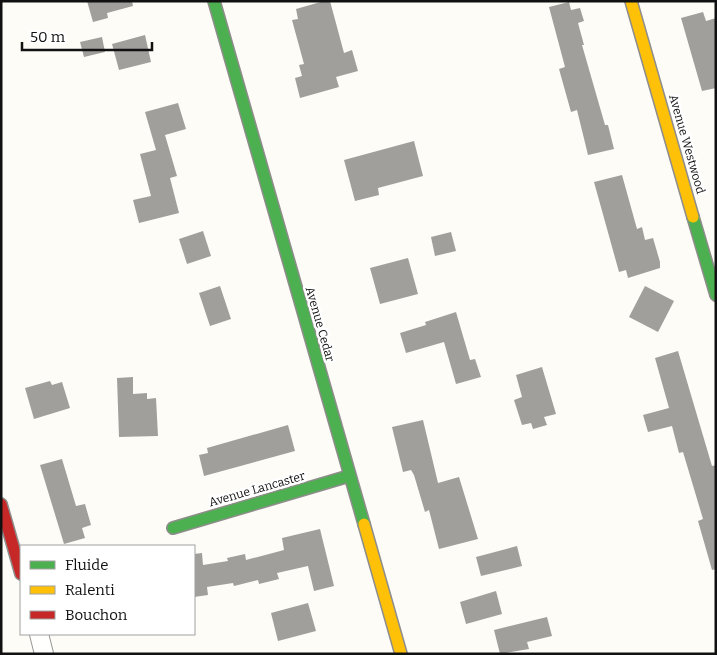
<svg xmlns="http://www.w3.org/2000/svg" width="717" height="655" font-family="Bitter,serif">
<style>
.building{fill:#a19f9c}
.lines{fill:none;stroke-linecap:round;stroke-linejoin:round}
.street-casing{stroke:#979795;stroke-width:20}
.fast-casing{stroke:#8e8d8b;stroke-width:14}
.slow-casing{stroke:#8e8d8b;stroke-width:14}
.jam-casing{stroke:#8e8d8b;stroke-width:14}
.street{stroke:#fffffe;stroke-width:18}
.fast{stroke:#4caf50;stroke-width:11}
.slow{stroke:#ffc107;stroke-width:11}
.jam{stroke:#c62828;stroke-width:11}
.labels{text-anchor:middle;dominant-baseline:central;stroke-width:5;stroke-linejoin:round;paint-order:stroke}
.street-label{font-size:12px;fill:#111;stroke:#fff}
</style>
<rect width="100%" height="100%" fill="#fdfcf7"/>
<g class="building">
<polygon points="87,1 132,1 133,6 107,13 108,18 93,22"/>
<polygon points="324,1 330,1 344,53 352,50 358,71 336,77 339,87 300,98 295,78 302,76 299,65 304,64 292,20 298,19 296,9"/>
<polygon points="569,2 571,10 580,8 584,21 578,23 584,45 582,45 605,125 608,125 614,149 588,155 577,110 571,112 559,69 565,67 549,7"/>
<polygon points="703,12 706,21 716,18 716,88 702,91 681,18"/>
<polygon points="145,35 151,62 119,70 112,44"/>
<polygon points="102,37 105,52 84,57 80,42"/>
<polygon points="178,103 186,129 165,135 177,176 170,178 179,213 139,223 133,200 151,196 140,154 156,150 145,112"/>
<polygon points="414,141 423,176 378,188 379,195 355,201 344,160"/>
<polygon points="622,175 637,229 642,227 645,240 653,238 660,262 660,268 628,278 626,270 619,272 594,182"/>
<polygon points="203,231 211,256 187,264 179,239"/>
<polygon points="451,232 456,251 435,256 431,237"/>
<polygon points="408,258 418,294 380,304 370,268"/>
<polygon points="220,286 231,319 210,326 199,293"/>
<polygon points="645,286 674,301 658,332 629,317"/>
<polygon points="456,312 470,360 475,359 481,377 456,384 444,342 406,353 400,333 426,325 425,322"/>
<polygon points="678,351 712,466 716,465 716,569 712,570 698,521 703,519 683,452 679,453 672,426 648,432 643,415 669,408 655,358"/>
<polygon points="542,367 556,414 544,417 547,425 533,429 531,423 522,425 514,400 522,397 516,375"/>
<polygon points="133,377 133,394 147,393 147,399 156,398 158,436 119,437 117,378"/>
<polygon points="50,381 52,385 62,382 70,408 34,419 25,388"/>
<polygon points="423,420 438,483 459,477 478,539 439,549 429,510 425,512 414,475 411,470 403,472 392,427"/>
<polygon points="288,425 295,451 204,476 199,455 208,453 207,448"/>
<polygon points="62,459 76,506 85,504 91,525 82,528 85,538 64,544 40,465"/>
<polygon points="320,529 334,586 314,591 308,566 277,573 279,579 259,584 258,580 234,586 233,583 207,587 208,595 194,597 194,554 202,553 203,565 228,561 227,558 245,554 246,560 284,550 282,538"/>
<polygon points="517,546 522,566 481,576 476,557"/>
<polygon points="496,591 502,614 466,624 460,602"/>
<polygon points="308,603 316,631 278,641 271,613"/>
<polygon points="547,617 552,636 527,642 529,649 500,654 494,630"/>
</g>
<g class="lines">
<defs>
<polyline id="street" points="39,634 44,654"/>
<g id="fast">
<polyline points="214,1 364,524"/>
<polyline points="693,217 716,295"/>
<polyline points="173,528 349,476"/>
</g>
<g id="slow">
<polyline points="631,1 693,217"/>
<polyline points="364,524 401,654"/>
</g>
<polyline id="jam" points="1,504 21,574"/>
</defs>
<use href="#street" class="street-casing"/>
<use href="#fast" class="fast-casing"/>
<use href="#slow" class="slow-casing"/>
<use href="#jam" class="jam-casing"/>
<use href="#street" class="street"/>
<use href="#fast" class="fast"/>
<use href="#slow" class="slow"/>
<use href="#jam" class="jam"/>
</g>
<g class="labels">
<g class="street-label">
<text transform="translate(687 144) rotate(74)">Avenue Westwood</text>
<text transform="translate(320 324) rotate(74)">Avenue Cedar</text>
<text transform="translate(257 489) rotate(-16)">Avenue Lancaster</text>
</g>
</g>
<rect width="717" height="655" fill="none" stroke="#111111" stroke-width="5"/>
<rect x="20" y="545" width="175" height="90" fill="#ffffff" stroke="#a0a0a0"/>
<rect x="30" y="561" width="25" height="8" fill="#4caf50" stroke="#a0a0a0"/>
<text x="65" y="570" font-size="15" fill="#111111">Fluide</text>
<rect x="30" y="586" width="25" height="8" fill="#ffc107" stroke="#a0a0a0"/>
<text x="65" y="595" font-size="15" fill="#111111">Ralenti</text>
<rect x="30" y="611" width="25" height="8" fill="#c62828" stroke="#a0a0a0"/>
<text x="65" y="620" font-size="15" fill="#111111">Bouchon</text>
<path d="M22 42v8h130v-8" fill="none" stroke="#111111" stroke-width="2.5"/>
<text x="30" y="42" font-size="15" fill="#111111" stroke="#ffffff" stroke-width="4" paint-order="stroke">50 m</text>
</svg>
